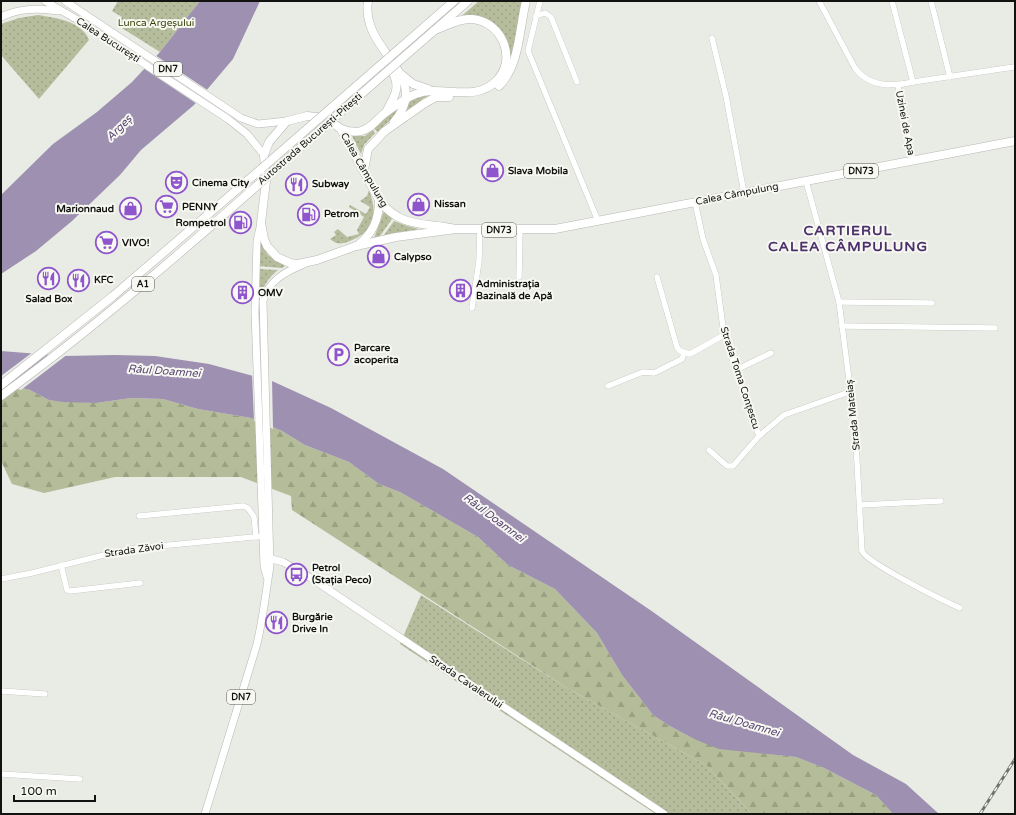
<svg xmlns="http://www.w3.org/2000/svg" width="1016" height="815" font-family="'Varela Round',sans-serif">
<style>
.grass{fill:url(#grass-dots)}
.forest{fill:url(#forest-firs)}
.water{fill:#9d90b0}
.pier{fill:#e9ebe5}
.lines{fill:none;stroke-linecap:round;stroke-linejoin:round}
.minor-casing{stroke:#b7b8b3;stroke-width:6}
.major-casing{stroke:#b7b8b3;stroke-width:8}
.highway-casing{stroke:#b7b8b3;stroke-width:9}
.minor{stroke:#fff;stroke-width:5.5}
.major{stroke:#fff;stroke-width:7}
.highway{stroke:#fff;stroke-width:8}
.rail-casing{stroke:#71726e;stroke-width:3}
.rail{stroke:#f7f8f2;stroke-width:1.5;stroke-dasharray:4.5;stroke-linecap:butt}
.highway-bridge-casing{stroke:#b7b8b3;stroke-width:9;stroke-linecap:butt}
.highway-bridge{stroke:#fff;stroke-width:8}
.labels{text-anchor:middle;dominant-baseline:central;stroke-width:4;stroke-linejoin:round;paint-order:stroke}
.shield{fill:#f7f8f2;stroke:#575754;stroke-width:1}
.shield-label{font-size:9px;font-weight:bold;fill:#121210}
.park-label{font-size:10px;fill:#373f04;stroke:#f7f8f2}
.street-label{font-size:10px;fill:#121210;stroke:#f7f8f2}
.poi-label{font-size:10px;font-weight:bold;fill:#121210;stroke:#f7f8f2;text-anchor:start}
.water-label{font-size:11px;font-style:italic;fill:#594573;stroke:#f7f8f2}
.district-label{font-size:14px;font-weight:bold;letter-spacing:1px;fill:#4c306b;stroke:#f7f8f2}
</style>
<defs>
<pattern id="grass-dots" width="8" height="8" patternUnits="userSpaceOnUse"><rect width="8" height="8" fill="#b6bd9d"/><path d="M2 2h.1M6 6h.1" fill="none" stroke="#9ba186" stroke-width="1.8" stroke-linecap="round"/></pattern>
<pattern id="forest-firs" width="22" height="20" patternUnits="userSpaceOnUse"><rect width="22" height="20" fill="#b4bc99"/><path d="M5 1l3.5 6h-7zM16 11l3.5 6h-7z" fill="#9aa183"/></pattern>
</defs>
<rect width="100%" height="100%" fill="#e9ebe5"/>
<g class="grass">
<polygon points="118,1 200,1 160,52 117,25 122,17 112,11"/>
<polygon points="479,1 524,1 509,67 496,27 458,19"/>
<path d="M38,15C56,18 82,21 89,40L39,99L1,55V24L19,18Z"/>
<polygon points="436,93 424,98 401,117 408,99"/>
<polygon points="401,105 395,116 377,132 374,128"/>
<polygon points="373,130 375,133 364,145 361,154 352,136 365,136"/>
<path d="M369,190C378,213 375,231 350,241C342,244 337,245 330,239L336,235L334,232L338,229L347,237L359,234L357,230L364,217L349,207L350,205L366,214L370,207L360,201L367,196Z"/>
<polygon points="384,211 392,219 380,236 374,238"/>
<polygon points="394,221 407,226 419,229 384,235"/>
<polygon points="259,240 268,255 285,266 282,268 258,266"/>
<path d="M258,269L278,270C256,288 263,301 259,324Z"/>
<polygon points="421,595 567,688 706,765 752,814 656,814 633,799 400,644"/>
</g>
<polygon class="forest" points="1,383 30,390 49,400 96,403 131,398 163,399 198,409 251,418 282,431 305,445 349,462 379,484 400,492 478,537 508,565 555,589 597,633 622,675 653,715 668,725 694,739 752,752 796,757 824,768 876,795 893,814 752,814 706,765 567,688 292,510 291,496 241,477 115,477 44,493 12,484 1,461"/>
<g class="water">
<polygon points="200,1 260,1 233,59 194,105 141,150 120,175 72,221 36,251 1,274 1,195 53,144 97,112 132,82 160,52"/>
<polygon points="1,351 64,356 115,355 155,356 209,364 272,381 331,408 443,469 653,612 853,755 906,784 939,814 893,814 876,795 824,768 796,757 719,749 694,739 668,725 653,715 622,675 597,633 555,589 508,565 478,537 400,492 379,484 349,462 305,445 282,431 251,418 198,409 163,399 131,398 96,403 63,402 49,400 30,390 1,383"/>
</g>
<g class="pier">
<polygon points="155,55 209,91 197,104 143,68"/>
<polygon points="33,352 49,353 6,386 1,385 1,376"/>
<polygon points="51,353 68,354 21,390 7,386"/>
<polygon points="252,373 272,379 273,429 254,421"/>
</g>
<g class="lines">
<defs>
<g id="minor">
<polyline points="540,1 528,51 598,221"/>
<path d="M819,1L855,68C869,87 892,87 913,82L1014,67"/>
<polyline points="892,1 913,82"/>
<polyline points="931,1 950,77"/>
<polyline points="536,16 545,13 551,17 577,82"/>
<polyline points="712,38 726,96 744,193"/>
<polyline points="898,86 913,160"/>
<path d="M806,181L839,302L855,426L862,551C867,563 944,601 960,608"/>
<polyline points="695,202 703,239 716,275 724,335 759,436"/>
<polyline points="519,277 520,230"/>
<polyline points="657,277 677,347 680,351 690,354 724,335"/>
<polyline points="839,302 932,303"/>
<polyline points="472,308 479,261 480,229"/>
<polyline points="842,326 995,328"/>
<polyline points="736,370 771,353"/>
<polyline points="608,386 643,372 654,373 682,359 684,353"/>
<polyline points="709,450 727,466 733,466 759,436 784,415 852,391"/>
<polyline points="860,505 941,501"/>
<polyline points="139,516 243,506 248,508 254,517 256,537"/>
<polyline points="61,565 67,590 70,591 140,583"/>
<polyline points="1,579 32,573 128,549 265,536"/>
<polyline points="1,691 45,694"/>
<polyline points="1,774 80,779"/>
</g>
<g id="major">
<polyline points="45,1 76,19 228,119 247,134 264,155"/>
<polyline points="65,1 241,118 258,124 287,121"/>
<path d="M1,17C20,8 38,8 59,11"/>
<polyline points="261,223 257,241 255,312 264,566 267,577"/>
<polyline points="264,557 283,562 311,578 664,814"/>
<path d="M205,814L257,644C263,618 266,592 270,566L263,301C269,280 285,272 304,264"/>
</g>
<g id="highway">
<path d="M368,1C360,52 434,75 394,122"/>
<polyline points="407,42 454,1"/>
<polyline points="413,49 468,1"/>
<polyline points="402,75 413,84 428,89"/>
<path d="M499,86C520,65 519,29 526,1"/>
<path d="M386,112C397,93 402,84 388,65"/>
<path d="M341,129C347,131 354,133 361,131C371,129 377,119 385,113C395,106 405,98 416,94C442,84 475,104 497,80C518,58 501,21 472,19C459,18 446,26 435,30"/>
<polyline points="364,170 368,149 385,131 425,103 436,97 449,97"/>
<path d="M456,229C425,222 401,229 379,200L341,129L326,118L307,116L287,121L269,142L264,155L266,181L261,223L264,239L267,246L277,257L290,263L298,264L317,260L356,246L396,237L456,229H555L1015,141"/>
<path d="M357,246C373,233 379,220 379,200"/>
<polyline points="1,385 113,296 261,169"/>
</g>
</defs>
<use href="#minor" class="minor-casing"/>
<use href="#major" class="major-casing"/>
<use href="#highway" class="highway-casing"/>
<use href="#minor" class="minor"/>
<use href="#major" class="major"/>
<use href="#highway" class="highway"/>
<defs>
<polyline id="rail" points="980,814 1015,759"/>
</defs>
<use href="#rail" class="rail-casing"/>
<use href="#rail" class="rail"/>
<defs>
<g id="highway-bridge">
<polyline points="261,169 407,42"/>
<path d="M1,396C146,290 277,166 413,49"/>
</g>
</defs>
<use href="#highway-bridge" class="highway-bridge-casing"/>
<use href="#highway-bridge" class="highway-bridge"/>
</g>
<defs>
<symbol id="shop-ring" viewBox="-11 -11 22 22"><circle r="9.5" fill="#f7f8f2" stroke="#8f55cc" stroke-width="1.5"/><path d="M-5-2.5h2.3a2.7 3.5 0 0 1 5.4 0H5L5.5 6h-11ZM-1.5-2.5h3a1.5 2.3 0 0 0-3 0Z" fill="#8f55cc"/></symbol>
<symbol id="theatre-ring" viewBox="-11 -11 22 22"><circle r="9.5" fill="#f7f8f2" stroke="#8f55cc" stroke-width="1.5"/><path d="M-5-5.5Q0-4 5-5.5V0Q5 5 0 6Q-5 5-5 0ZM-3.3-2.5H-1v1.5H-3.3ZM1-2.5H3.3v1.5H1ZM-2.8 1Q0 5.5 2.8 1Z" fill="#8f55cc"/></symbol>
<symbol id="restaurant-ring" viewBox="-11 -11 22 22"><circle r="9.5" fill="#f7f8f2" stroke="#8f55cc" stroke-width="1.5"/><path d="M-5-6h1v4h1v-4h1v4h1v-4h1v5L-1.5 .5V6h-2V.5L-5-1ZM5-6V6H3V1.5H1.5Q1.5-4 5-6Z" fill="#8f55cc"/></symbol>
<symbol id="supermarket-ring" viewBox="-11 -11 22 22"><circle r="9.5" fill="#f7f8f2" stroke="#8f55cc" stroke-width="1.5"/><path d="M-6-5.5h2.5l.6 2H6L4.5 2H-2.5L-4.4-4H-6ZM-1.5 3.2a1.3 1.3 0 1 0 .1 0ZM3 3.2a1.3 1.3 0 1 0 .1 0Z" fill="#8f55cc"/></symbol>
<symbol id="fuel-ring" viewBox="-11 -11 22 22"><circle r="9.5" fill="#f7f8f2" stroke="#8f55cc" stroke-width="1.5"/><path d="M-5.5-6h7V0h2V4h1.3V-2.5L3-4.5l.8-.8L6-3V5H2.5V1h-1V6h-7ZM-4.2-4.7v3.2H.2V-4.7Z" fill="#8f55cc"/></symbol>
<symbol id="building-ring" viewBox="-11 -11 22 22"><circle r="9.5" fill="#f7f8f2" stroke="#8f55cc" stroke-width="1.5"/><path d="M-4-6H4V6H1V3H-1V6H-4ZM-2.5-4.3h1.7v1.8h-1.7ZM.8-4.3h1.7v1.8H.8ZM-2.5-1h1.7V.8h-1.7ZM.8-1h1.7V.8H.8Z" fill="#8f55cc"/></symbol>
<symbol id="parking-ring" viewBox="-11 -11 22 22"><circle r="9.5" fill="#f7f8f2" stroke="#8f55cc" stroke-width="1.5"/><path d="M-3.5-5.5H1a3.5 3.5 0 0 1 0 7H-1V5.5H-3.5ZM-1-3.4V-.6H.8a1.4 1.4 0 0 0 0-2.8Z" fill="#8f55cc"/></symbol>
<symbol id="bus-ring" viewBox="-11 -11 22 22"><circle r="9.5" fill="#f7f8f2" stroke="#8f55cc" stroke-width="1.5"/><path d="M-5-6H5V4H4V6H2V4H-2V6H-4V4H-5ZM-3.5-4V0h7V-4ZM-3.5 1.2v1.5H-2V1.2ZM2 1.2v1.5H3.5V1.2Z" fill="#8f55cc"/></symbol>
</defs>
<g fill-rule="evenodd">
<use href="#shop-ring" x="480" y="158" width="25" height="25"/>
<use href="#theatre-ring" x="164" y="170" width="25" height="25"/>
<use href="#restaurant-ring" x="284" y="172" width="25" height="25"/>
<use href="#shop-ring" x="406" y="192" width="25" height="25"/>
<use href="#supermarket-ring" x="154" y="194" width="25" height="25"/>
<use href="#shop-ring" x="118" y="196" width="25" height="25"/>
<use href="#fuel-ring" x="296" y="202" width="25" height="25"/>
<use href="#fuel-ring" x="228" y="210" width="25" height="25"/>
<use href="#supermarket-ring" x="94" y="230" width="25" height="25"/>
<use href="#shop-ring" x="366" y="244" width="25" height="25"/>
<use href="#restaurant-ring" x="36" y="266" width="25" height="25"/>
<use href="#restaurant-ring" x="66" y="268" width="25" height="25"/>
<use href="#building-ring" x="448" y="278" width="25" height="25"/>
<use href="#building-ring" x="230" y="280" width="25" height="25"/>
<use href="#parking-ring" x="326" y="342" width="25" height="25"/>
<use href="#bus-ring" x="284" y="562" width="25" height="25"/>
<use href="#restaurant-ring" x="264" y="610" width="25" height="25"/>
</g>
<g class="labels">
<g class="shield">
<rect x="154" y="62" width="28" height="14" rx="3"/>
<rect x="844" y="164" width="34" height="14" rx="3"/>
<rect x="482" y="223" width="34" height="14" rx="3"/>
<rect x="132" y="277" width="22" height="14" rx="3"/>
<rect x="227" y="690" width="28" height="14" rx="3"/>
</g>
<g class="shield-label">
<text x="168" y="69">DN7</text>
<text x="861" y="171">DN73</text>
<text x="499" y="230">DN73</text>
<text x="143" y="284">A1</text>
<text x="241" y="697">DN7</text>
</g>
<g class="park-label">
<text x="156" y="23">Lunca Argeșului</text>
</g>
<g class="street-label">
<text transform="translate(108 40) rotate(33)">Calea București</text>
<text transform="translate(905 123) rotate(79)">Uzinei de Apa</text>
<text transform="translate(310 139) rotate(-41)">Autostrada București-Pitești</text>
<text transform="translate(364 170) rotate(60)">Calea Câmpulung</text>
<text transform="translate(737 194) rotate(-11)">Calea Câmpulung</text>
<text transform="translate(740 378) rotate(72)">Strada Toma Conțescu</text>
<text transform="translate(853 415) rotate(-96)">Strada Mateiaș</text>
<text transform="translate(134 550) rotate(-8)">Strada Zăvoi</text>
<text transform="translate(466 682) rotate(34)">Strada Cavalerului</text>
</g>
<g class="poi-label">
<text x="508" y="171">Slava Mobila</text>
<text x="192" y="183">Cinema City</text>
<text x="312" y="184">Subway</text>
<text x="434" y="204">Nissan</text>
<text x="182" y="207">PENNY</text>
<text x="114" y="209" text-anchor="end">Marionnaud</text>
<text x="324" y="214">Petrom</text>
<text x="226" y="223" text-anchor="end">Rompetrol</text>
<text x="122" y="243">VIVO!</text>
<text x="394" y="257">Calypso</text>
<text x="94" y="280">KFC</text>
<text x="476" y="284">Administrația<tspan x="476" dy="12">Bazinală de Apă</tspan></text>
<text x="258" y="293">OMV</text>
<text x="49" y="299" text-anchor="middle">Salad Box</text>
<text x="354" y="348">Parcare<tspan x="354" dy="12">acoperita</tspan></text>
<text x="312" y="568">Petrol<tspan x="312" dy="12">(Stația Peco)</tspan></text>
<text x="292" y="617">Burgărie<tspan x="292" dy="12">Drive In</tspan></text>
</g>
<g class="water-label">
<text transform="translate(119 128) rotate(-45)">Argeș</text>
<text transform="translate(164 371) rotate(4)">Râul Doamnei</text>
<text transform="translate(494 518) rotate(37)">Râul Doamnei</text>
<text transform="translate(744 723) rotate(16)">Râul Doamnei</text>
</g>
<g class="district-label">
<text x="848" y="230">CARTIERUL<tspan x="848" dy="16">CALEA CÂMPULUNG</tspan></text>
</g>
</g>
<rect width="1016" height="815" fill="none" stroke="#121210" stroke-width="4"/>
<path d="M14 795v6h81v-6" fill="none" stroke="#121210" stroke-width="2"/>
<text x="20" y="795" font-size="12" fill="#121210" stroke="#f7f8f2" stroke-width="3" paint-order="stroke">100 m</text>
</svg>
